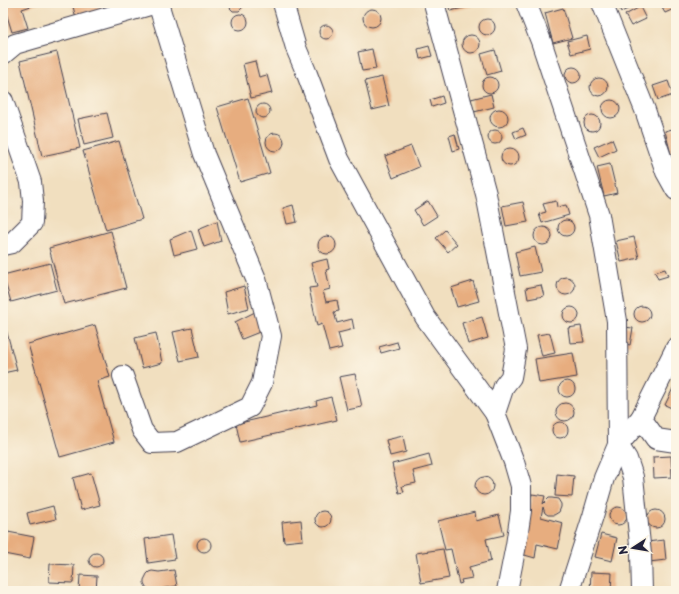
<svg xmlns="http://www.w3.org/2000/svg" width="679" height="594" font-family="'Playpen Sans',sans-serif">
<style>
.building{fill:#e7ad7f}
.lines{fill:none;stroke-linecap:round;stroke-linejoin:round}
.minor-casing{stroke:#413e4f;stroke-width:22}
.minor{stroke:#fff;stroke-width:20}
</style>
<rect width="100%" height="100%" fill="#fcf5e5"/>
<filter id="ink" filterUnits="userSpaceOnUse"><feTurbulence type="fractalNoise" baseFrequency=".025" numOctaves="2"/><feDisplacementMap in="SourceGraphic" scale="8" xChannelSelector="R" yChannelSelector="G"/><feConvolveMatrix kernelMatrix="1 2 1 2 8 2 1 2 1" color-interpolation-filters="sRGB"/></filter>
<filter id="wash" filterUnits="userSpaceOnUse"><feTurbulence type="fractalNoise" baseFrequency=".012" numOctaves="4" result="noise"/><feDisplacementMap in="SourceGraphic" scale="16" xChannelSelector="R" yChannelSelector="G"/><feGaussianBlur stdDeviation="0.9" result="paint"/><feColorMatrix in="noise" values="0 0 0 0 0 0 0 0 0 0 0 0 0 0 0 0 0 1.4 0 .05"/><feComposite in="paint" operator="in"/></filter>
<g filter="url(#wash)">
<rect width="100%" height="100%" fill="#f1dfbf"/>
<g id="blocks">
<g class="building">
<polygon points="3,3 40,3 22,9 28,28 12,32"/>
<polygon points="72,3 102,3 104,10 76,18"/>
<polygon points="105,3 123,3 106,9"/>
<polygon points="229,3 243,3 243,7 239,11 233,11 230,8"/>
<polygon points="448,3 471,3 472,6 450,11"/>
<polygon points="617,3 636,3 637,5 621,12"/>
<polygon points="672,3 676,3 676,8 665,13 662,8"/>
<polygon points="640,7 646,19 631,26 625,15"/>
<polygon points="563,8 572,38 553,43 545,13"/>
<circle cx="372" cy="18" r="9"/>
<circle cx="240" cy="22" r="8"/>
<circle cx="487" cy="27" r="8"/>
<circle cx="326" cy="32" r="7"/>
<circle cx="471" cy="44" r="9"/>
<polygon points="587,36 590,49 571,54 567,41"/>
<polygon points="429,46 432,56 420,59 418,49"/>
<polygon points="372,49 376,69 362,71 358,52"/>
<polygon points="495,50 501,71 487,75 481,54"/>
<polygon points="57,52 80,148 42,156 20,61"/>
<polygon points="255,61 259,77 267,75 272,93 251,98 243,64"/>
<circle cx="573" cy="75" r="8"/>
<polygon points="382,77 389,106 372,110 365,81"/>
<circle cx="490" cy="85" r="8"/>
<circle cx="599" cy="87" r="9"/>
<polygon points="668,81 673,95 658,100 653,86"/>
<polygon points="491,94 494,107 474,112 471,99"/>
<polygon points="442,96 444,103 432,107 430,100"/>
<polygon points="248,98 270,173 240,182 217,107"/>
<circle cx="611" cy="109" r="9"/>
<circle cx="263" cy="111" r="7"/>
<circle cx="499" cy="118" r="9"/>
<polygon points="107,113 113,138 84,145 78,119"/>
<circle cx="592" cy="123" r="8"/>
<polygon points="523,128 526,135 516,139 513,132"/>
<polygon points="676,128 676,153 671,154 665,131"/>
<circle cx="495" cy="137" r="7"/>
<circle cx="275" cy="142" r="9"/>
<polygon points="455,134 459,149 453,151 449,136"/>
<polygon points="612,139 616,149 599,157 594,147"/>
<polygon points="119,141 142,219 106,230 83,151"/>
<polygon points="411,146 419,167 393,178 385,156"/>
<circle cx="510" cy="157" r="9"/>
<polygon points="610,164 617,193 604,196 597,167"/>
<polygon points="428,201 437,216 423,225 414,210"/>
<polygon points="556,201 557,207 566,205 569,215 542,223 539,214 546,212 543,204"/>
<polygon points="523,202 528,222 506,226 502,206"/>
<polygon points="293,205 297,222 287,224 283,208"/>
<circle cx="566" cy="228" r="8"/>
<polygon points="217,221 221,241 204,247 198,229"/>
<circle cx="543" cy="236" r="9"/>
<polygon points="191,230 197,249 174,255 170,239"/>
<polygon points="445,230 457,244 448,252 436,238"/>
<polygon points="111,231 126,288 64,304 49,248"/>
<circle cx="327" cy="245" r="9"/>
<polygon points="634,237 639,258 621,262 616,241"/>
<polygon points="535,247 541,272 520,276 515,252"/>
<polygon points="327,259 329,269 326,270 330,289 323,291 326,302 337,300 339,311 334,312 337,323 352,319 354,329 338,333 342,348 329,351 322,324 317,326 309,288 317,287 311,263"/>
<polygon points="50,263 57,290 11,302 3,275"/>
<polygon points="665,269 668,276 658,279 655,272"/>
<circle cx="566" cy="286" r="9"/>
<polygon points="473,281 479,301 457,307 451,288"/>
<polygon points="541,285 544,296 528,299 526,288"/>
<polygon points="244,286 249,308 228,314 224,292"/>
<circle cx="642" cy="314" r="8"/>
<circle cx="571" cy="315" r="8"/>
<polygon points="255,312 262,331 242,339 235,322"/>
<polygon points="482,317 488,338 468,344 462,323"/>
<polygon points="95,325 110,377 97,381 114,442 60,457 28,344"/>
<polygon points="581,326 584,342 570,343 568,328"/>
<polygon points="623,327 633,328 630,345 621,343"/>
<polygon points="192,328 199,357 180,361 173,332"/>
<polygon points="6,329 17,370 3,373 3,330"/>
<polygon points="156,333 162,363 142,368 135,338"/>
<polygon points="550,333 555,353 542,356 537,335"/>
<polygon points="397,342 399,348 381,353 379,347"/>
<polygon points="573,353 577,377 539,383 535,359"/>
<polygon points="355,374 362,407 347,410 339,377"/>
<circle cx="567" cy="389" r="8"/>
<polygon points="676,382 676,410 665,405"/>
<polygon points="331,397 337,420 240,442 236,424 317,405 316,401"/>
<circle cx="565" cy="412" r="9"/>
<circle cx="560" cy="430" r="8"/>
<polygon points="403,436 406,452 390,456 386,440"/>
<polygon points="429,454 432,466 413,471 416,483 402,486 404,492 399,493 392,464"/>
<polygon points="671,456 672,477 654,478 653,457"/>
<polygon points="91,473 100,505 81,510 73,478"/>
<polygon points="557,474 574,476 572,497 555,496"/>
<circle cx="484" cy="486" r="9"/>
<polygon points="532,494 545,496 543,504 549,498 552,498 558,499 561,504 561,507 559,512 554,515 548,515 545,513 543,507 541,517 563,523 558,549 537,544 535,558 521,554"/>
<polygon points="53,506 56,519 30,525 27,513"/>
<circle cx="618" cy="516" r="9"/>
<circle cx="656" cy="519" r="9"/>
<circle cx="323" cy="519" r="8"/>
<polygon points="475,512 476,521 499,515 504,535 486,539 491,561 469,567 472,578 461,580 462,583 459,584 451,549 445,550 438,521"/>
<polygon points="301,520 303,540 284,542 282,522"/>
<polygon points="8,532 34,537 30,559 4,554"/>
<polygon points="601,534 617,538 612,561 595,557"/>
<polygon points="171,535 175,559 148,563 145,539"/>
<circle cx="204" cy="545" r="7"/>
<polygon points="664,540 666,560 649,562 647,542"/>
<polygon points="443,549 449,578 421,583 416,553"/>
<circle cx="96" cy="560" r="7"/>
<polygon points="50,564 74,565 73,583 49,582"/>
<polygon points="174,570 177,586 160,589 155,591 151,591 146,587 144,583 144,580 147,574 149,572 152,571 159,572"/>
<polygon points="591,572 612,573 611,591 590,591"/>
<polygon points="80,575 97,576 96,591 79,591"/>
</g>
</g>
</g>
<g filter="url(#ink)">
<use href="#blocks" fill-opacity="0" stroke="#413e4f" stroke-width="1"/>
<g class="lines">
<defs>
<g id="minor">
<polyline points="283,3 296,48 307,74 339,159 425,317 495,413"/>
<polyline points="434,3 486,194 516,349 511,377 504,386 495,413 514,462 521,486 521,511 516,545 507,591"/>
<polyline points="526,3 541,41 599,215 617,321 618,445 627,459 633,477 641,554 642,591"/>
<polyline points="602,3 645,110 666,172 676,190"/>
<polyline points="3,54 15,44 157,3"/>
<polyline points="3,101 31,182 33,201 32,223 12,243 3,245"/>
<polyline points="123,376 142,430 152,443 177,442 250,407 262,383 271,336 256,279 204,154 158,3"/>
<polyline points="641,418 656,439 676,442"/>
<polyline points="569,591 593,516 604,478 618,445 641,418 676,348"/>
</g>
</defs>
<use href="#minor" class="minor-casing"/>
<use href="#minor" class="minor"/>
</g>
</g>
<rect width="679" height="594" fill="none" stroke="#fcf5e5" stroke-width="16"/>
<g transform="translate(633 548) rotate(258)" stroke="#fcf5e5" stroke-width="3" paint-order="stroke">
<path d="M0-3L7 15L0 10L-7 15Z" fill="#22223b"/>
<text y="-6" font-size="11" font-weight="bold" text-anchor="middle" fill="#22223b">N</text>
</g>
</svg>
